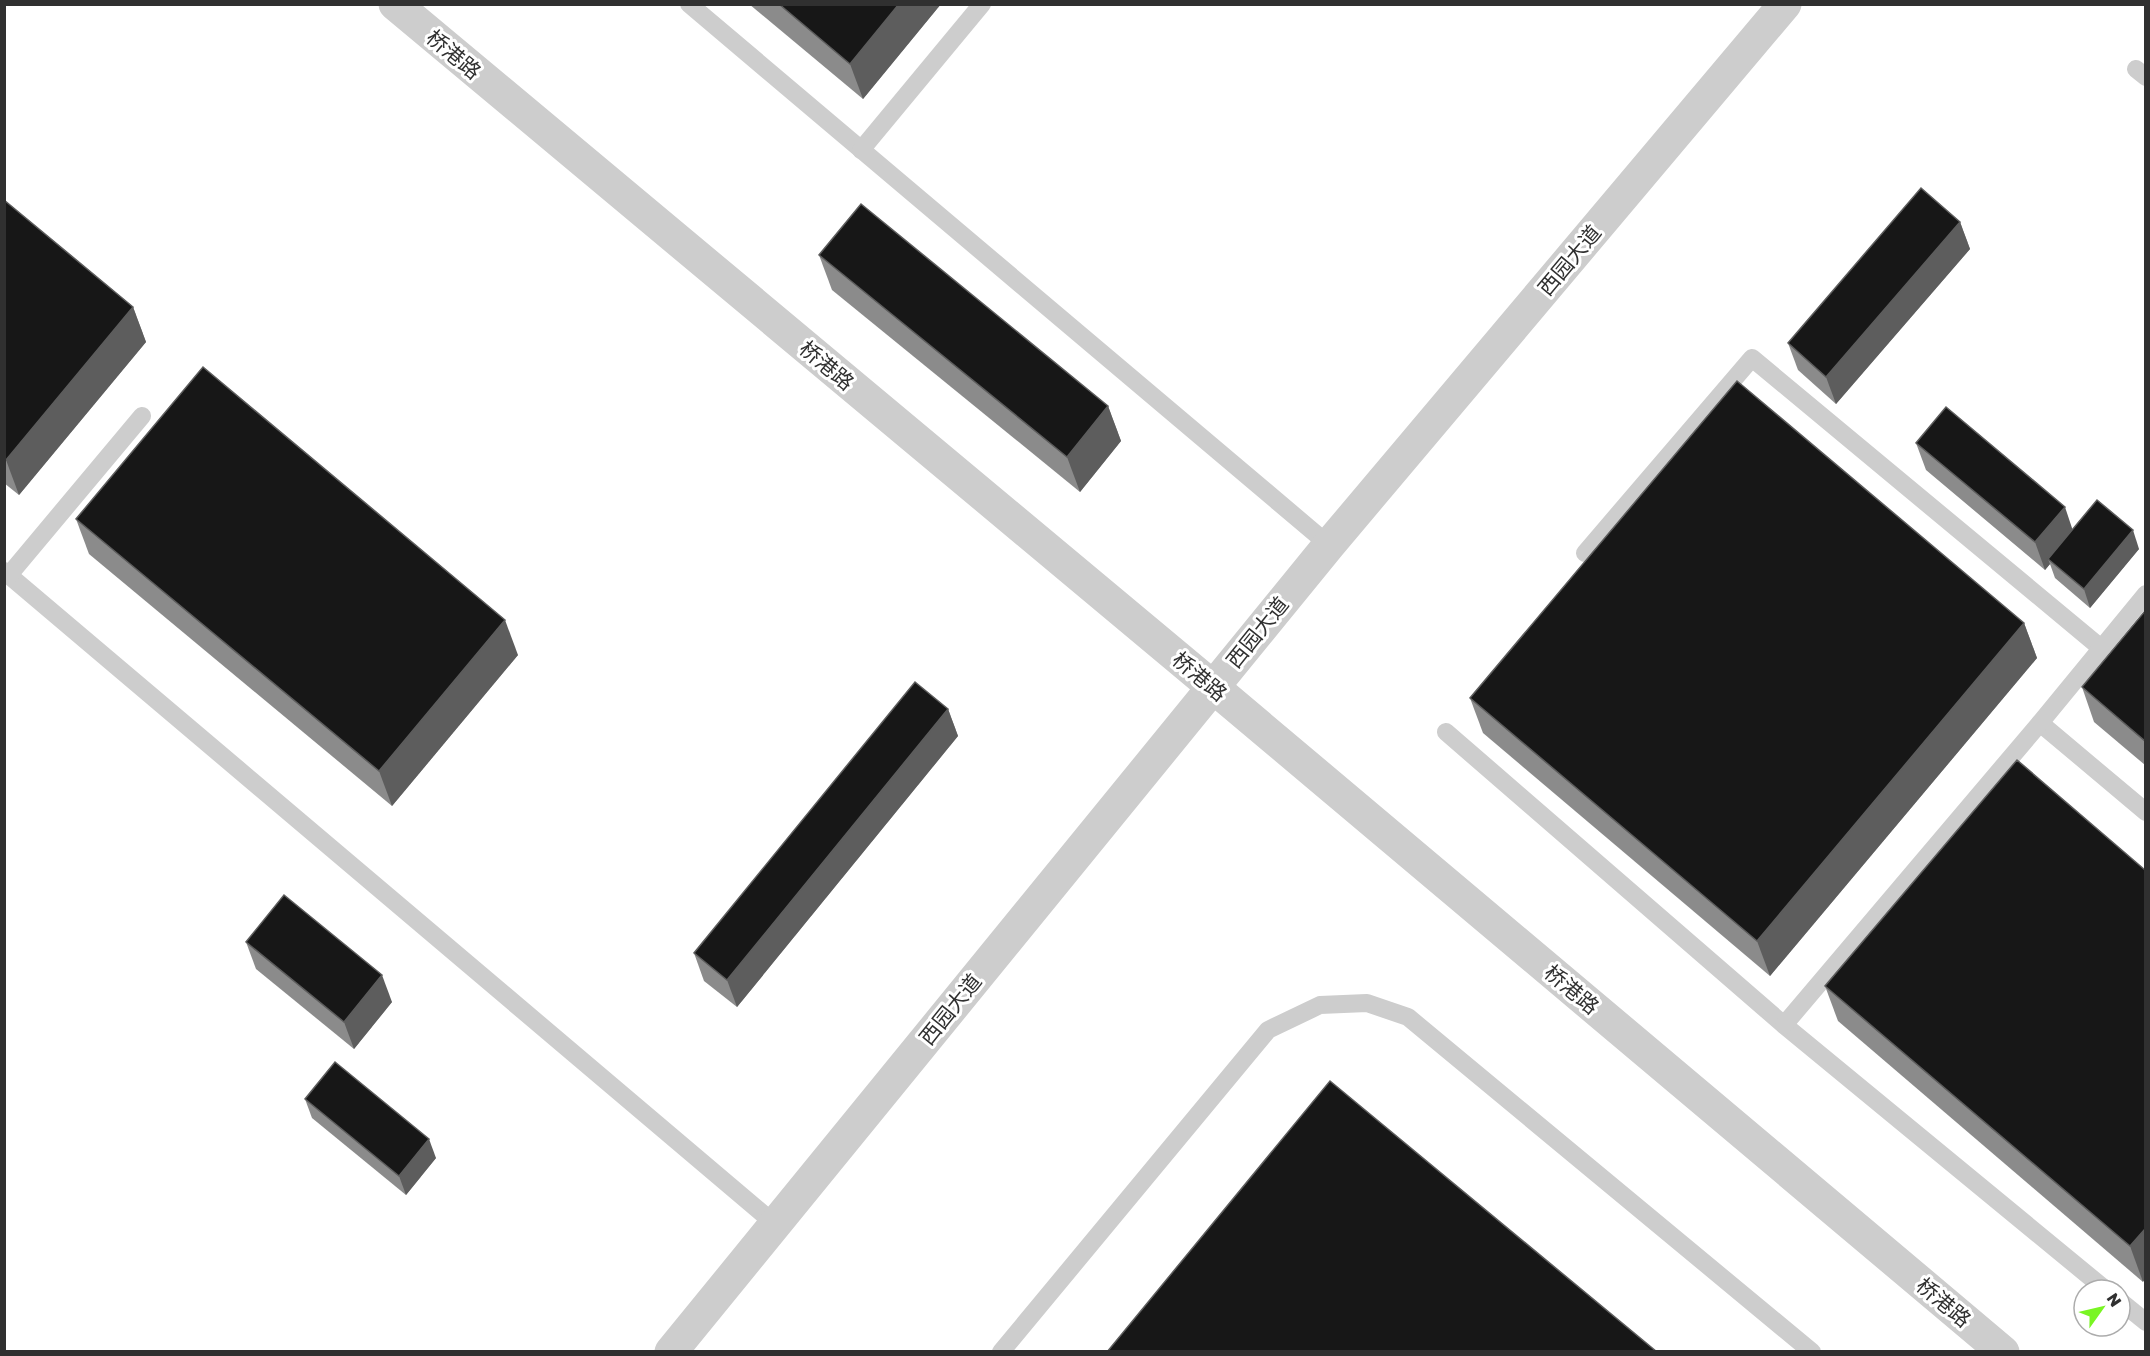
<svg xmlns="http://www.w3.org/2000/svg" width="2150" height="1356" font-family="'Golos Text','Noto Sans SC',sans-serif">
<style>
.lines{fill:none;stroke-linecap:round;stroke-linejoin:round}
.service{stroke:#cdcdcd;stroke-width:18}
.tertiary{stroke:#cdcdcd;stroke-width:33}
.wall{fill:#8b8b8b}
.shaded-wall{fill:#5d5d5d}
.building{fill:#171717;stroke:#5d5d5d;stroke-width:1.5}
.labels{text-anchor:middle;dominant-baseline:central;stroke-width:6;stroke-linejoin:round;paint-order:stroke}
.street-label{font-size:21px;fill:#303030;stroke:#fff}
</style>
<rect width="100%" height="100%" fill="#fff"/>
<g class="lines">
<g class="service">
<polyline points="689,4 1329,545"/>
<polyline points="2136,69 2146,77"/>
<polyline points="861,150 982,4"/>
<polyline points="1585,553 1752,358 2101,648"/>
<polyline points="4,571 775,1224"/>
<polyline points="9,575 142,416"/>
<polyline points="2040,723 2146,812"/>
<polyline points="1446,732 1784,1025 2106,1290"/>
<polyline points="1784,1025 2040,723 2146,594"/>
<polyline points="2120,1301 2146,1322"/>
<polyline points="1001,1352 1268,1030 1320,1005 1367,1003 1408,1017 1812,1352"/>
</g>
<g class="tertiary">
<polyline points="395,4 1213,687 2003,1352"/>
<polyline points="671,1352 1329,545 1785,4"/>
</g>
</g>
<g class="wall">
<polygon points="749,4 941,4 863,99"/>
<polygon points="4,200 133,307 146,342 19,495 4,483"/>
<polygon points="1960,222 1970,249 1836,404 1798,370 1788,343"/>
<polygon points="819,255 1108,406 1121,441 1080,492 832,290"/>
<polygon points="1916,443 2073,530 2139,549 2090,608 2055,578 2050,564 2045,570 1926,470"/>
<polygon points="76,519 518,655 392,806 89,554"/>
<polygon points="2145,611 2145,765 2094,722 2082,687"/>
<polygon points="2024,623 2037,658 1770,976 1483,733 1470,698"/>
<polygon points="948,709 958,736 737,1007 704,981 694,953"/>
<polygon points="2145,870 2143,1282 1838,1021 1825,986"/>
<polygon points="246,942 392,1002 354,1049 256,969"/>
<polygon points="305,1099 436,1158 406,1195 312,1118"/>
</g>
<g class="shaded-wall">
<polygon points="899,4 941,4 863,99 850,64"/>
<polygon points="1960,222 1970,249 1836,404 1826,377"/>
<polygon points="133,307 146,342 19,495 6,460"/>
<polygon points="1108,406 1121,441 1080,492 1067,457"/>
<polygon points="2065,507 2074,534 2048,559 2050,564 2045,570 2035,542"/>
<polygon points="2133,530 2139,549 2090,608 2084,589"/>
<polygon points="505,620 518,655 392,806 379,771"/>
<polygon points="2024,623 2037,658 1770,976 1757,941"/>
<polygon points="948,709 958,736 737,1007 727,980"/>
<polygon points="382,975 392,1002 354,1049 344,1022"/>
<polygon points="429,1139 436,1158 406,1195 399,1176"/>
<polygon points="2145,1229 2145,1279 2143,1282 2130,1246"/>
</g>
<g class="building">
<polygon points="779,4 899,4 850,64"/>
<polygon points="1921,188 1960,222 1826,377 1788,343"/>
<polygon points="4,200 133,307 6,460 4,459"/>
<polygon points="861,204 1108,406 1067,457 819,255"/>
<polygon points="203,367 505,620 379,771 76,519"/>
<polygon points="1737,381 2024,623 1757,941 1470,698"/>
<polygon points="1946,407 2065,507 2035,542 1916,443"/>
<polygon points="2097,500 2133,530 2084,589 2048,559"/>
<polygon points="2145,611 2145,741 2082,687"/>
<polygon points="915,682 948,709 727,980 694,953"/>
<polygon points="2017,760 2145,870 2145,1229 2130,1246 1825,986"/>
<polygon points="284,895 382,975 344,1022 246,942"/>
<polygon points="335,1062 429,1139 399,1176 305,1099"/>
<polygon points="1330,1081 1657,1352 1107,1352"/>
</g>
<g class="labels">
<g class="street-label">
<text transform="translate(454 54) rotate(40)">桥港路</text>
<text transform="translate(1569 260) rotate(-50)">西园大道</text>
<text transform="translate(827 365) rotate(40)">桥港路</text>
<text transform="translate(1257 632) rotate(-51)">西园大道</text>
<text transform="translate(1200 676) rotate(40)">桥港路</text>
<text transform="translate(1572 989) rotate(40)">桥港路</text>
<text transform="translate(950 1009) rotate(-51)">西园大道</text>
<text transform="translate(1944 1302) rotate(40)">桥港路</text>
</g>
</g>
<rect width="2150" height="1356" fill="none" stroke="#303030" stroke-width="12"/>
<g transform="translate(2102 1308) rotate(56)"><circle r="28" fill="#ffffff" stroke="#acacac" stroke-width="1.5"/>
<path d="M0-4.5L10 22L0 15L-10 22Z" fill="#79f523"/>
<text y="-9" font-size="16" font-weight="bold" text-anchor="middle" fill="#303030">N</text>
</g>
</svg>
